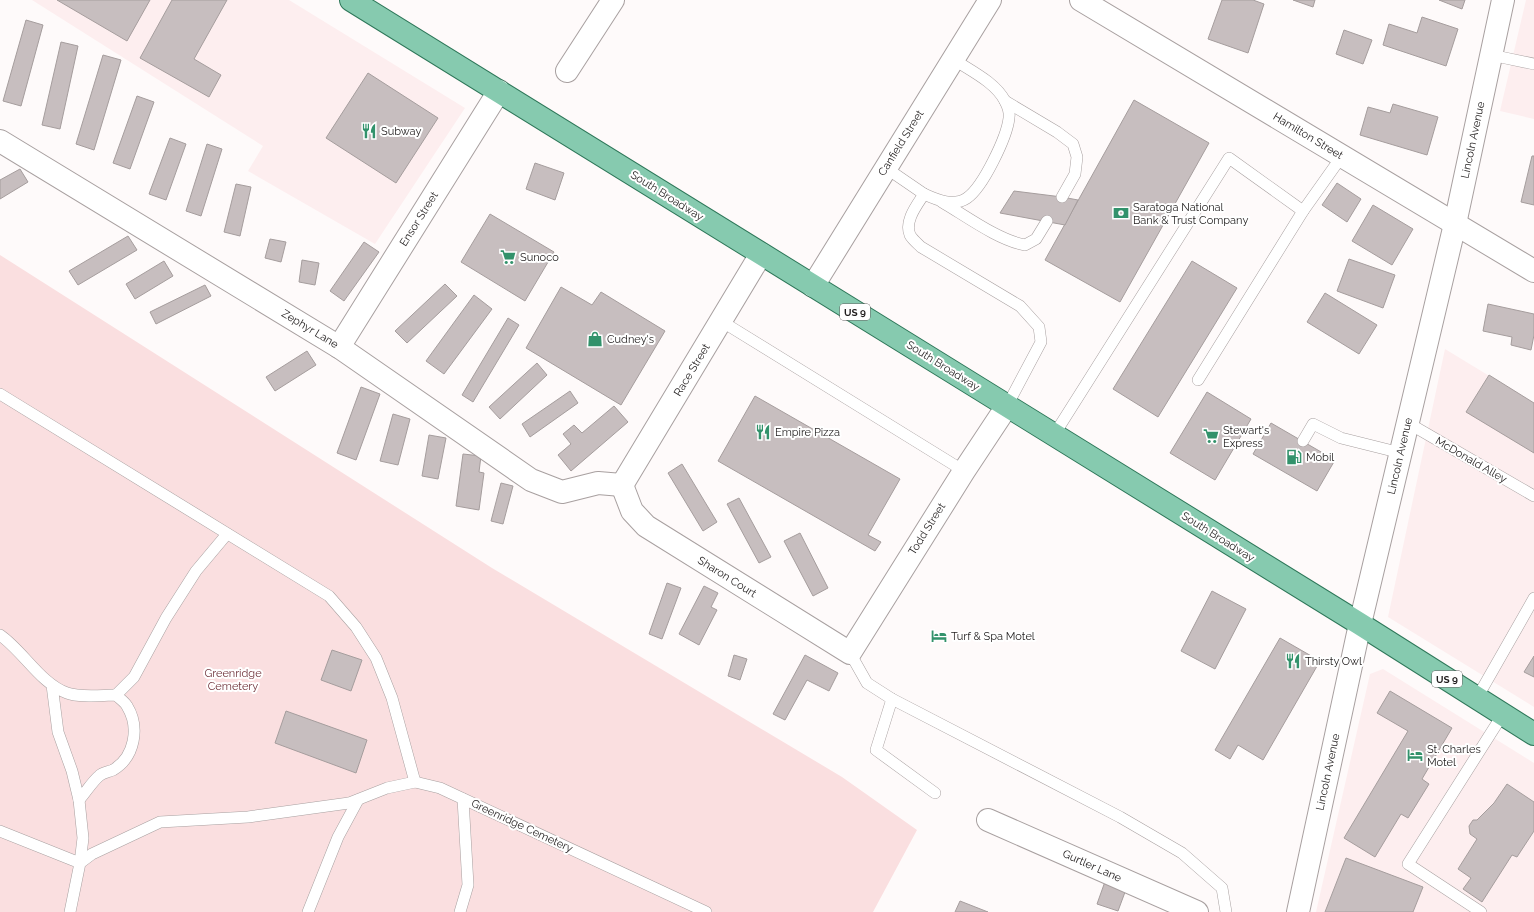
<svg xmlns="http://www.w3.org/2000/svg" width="1534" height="912" font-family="Raleway,sans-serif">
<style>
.built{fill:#fdeeef}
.green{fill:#fadfe0}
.building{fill:#c7bebf;stroke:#a59d9d}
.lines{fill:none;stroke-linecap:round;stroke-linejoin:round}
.service-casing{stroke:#a8a0a0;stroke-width:12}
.minor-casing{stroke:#a8a0a0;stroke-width:24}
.tertiary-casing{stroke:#a8a0a0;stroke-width:24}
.primary-casing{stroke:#2e7759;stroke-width:24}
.service{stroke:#fff;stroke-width:11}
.minor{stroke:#fff;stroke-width:22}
.tertiary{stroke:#fff;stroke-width:22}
.primary{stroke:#86caaf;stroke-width:22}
.labels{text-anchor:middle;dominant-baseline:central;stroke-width:4;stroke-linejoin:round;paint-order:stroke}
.shield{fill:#fff;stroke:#636161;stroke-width:1}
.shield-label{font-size:10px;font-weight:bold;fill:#201d1d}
.poi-label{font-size:11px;fill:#201d1d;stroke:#fff;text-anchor:start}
.street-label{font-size:11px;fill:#201d1d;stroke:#fff}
.park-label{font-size:11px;fill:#6f333b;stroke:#fff}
</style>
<rect width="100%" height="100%" fill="#fefafa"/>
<g class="built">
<polygon points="32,0 289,0 465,108 375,244 248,171 263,146"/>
<polygon points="1526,0 1534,0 1534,119 1500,111"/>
<polygon points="1445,349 1534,403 1534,707 1388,617"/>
<polygon points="1383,669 1534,763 1534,912 1316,912 1370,674"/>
</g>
<polygon class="green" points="0,255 492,568 842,777 917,830 873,912 0,912"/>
<g class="building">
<polygon points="57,0 150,0 127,41"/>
<polygon points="172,0 227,0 194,59 221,75 209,97 140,58"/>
<polygon points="1222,0 1253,0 1264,4 1248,53 1208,39"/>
<polygon points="1293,0 1315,0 1313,7"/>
<polygon points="1439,0 1465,0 1462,9"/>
<polygon points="1422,17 1458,29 1446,66 1383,45 1389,24 1417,33"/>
<polygon points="26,20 43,25 21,106 3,101"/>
<polygon points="1344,30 1372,40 1363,64 1336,54"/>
<polygon points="61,42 78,46 60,129 42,125"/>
<polygon points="103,55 121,60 94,150 76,144"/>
<polygon points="368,73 438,118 396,183 326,138"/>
<polygon points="137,96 154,102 130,169 113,163"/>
<polygon points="1134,100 1209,143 1120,302 1045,260"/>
<polygon points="1393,104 1438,117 1427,155 1360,135 1368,107 1390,113"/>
<polygon points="170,138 186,144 166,200 149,194"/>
<polygon points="207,144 222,149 201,216 186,211"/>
<polygon points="1532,156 1534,156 1534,205 1521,202"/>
<polygon points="535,163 564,173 555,200 526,189"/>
<polygon points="20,169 28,182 0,199 0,180"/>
<polygon points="1337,183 1361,199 1347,222 1322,205"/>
<polygon points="236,184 251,187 240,236 224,232"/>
<polygon points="1014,191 1062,197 1078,200 1065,225 1000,213"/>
<polygon points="1373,205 1413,229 1392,265 1352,241"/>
<polygon points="490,214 554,252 525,301 461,262"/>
<polygon points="128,236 137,250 78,285 69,271"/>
<polygon points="270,239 286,242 281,262 265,258"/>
<polygon points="364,242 379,252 344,301 330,291"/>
<polygon points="1349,259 1395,275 1383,308 1337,291"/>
<polygon points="302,260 319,263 315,285 299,282"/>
<polygon points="164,261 173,276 135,299 126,284"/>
<polygon points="1192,261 1237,288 1158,417 1113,389"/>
<polygon points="445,284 457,296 407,343 395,331"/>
<polygon points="205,285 211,296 156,324 150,312"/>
<polygon points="561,287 592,305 601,292 665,331 621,405 526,348"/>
<polygon points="1325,293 1377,325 1359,354 1307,322"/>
<polygon points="474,295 492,309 444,374 426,361"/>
<polygon points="1488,304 1534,314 1534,335 1531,350 1511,345 1512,337 1483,331"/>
<polygon points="508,318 519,325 473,402 462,395"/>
<polygon points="307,351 316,365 275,391 266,377"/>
<polygon points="537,363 547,375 500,419 489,407"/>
<polygon points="1489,375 1534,403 1534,453 1466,412"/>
<polygon points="361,387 380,394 356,460 337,453"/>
<polygon points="570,391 578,403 530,437 522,424"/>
<polygon points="1207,392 1251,419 1215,480 1170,453"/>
<polygon points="755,396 900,479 868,535 881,542 875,551 718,461"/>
<polygon points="614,406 628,422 571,471 558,455 571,444 563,434 574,425 582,433"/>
<polygon points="393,414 410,419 398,465 380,461"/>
<polygon points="1271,423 1335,460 1317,491 1253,454"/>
<polygon points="429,435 446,438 438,479 422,476"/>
<polygon points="463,454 481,456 479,472 484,473 479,510 456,506"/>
<polygon points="682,464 717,522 703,531 668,473"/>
<polygon points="501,483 513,486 503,524 491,521"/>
<polygon points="739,498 771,557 759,563 727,504"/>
<polygon points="800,533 828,588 813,596 784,541"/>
<polygon points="667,583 681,588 662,639 649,634"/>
<polygon points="704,586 718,593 711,607 717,610 699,645 679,634"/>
<polygon points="1212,591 1246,609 1215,669 1181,651"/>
<polygon points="1280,638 1320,661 1263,760 1238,745 1230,759 1215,750"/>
<polygon points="332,650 362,660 351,691 321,680"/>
<polygon points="734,655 747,659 740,680 728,676"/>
<polygon points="805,655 838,673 829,691 807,680 785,720 773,714"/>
<polygon points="1534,656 1534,677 1524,672"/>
<polygon points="1390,691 1452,728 1422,779 1429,784 1408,818 1401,814 1375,857 1344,838 1408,731 1377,713"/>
<polygon points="286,711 367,740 356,773 275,743"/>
<polygon points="1507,784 1534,802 1534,831 1517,857 1512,855 1482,902 1463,889 1471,878 1458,869 1477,839 1470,834 1469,826 1473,820 1477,820 1494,803"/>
<polygon points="1346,858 1423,887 1413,912 1325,912"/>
<polygon points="1107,876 1128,884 1118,911 1097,904"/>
<polygon points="960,901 988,912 955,912"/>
</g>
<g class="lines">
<defs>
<g id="service">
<polyline points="1491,55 1534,64"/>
<polyline points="1005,101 1057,132 1073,144 1077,157 1075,174 1062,197"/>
<path d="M886,168L924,194C917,205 904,221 910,235C912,239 918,244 921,247L1020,306L1039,327L1041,342L1007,406"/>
<path d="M924,194C937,200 954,207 967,198C983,187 1007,137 1009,118C1010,113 1007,105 1005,101C995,82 971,71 953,59"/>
<path d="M942,202C966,216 998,240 1025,245L1036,239L1047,221"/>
<polyline points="721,321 964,471"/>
<polyline points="1198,380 1303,211 1342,156"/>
<polyline points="0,394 329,596 356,627 376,658 392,698 415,782"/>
<polyline points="1408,423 1534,496"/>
<polyline points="1054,435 1229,158 1303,211"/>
<polyline points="1303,441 1313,424 1341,438 1401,453"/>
<path d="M0,635C23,651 41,684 67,693C81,698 102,695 116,695C120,699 125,702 127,706C140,727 135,757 113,770C109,772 103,772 99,776C92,782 86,792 79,800L72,771L58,732L52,685"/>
<polyline points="850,653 867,683 892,699 1120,817 1182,853 1222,888 1226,912"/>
<polyline points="116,695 134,677 166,618 196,571 227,534"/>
<polyline points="1477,698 1534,598"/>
<polyline points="892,699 876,750 935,793"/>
<polyline points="0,831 80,863 83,838 79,800"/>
<polyline points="70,912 80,863 92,854 160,822 248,817 349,803 387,788 415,782 440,788 706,912"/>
<polyline points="308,912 338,837 358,800"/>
<polyline points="460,912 468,885 463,799"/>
<polyline points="1481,912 1408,864 1503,714"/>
</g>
<g id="minor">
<polyline points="1081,0 1534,271"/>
<polyline points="567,71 613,0"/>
<polyline points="0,141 339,347 531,480 562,492 598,483 622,485"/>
<polyline points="813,286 990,0"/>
<polyline points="339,347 499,91"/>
<polyline points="622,485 632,511 646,526 850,653 964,471 1007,406"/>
<polyline points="622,485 761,254"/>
<polyline points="988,820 1197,912"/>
</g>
<polyline id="tertiary" points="1298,912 1360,624 1455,224 1503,0"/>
<polyline id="primary" points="351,0 1360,624 1534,734"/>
</defs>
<use href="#service" class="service-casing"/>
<use href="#minor" class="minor-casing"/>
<use href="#tertiary" class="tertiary-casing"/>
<use href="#primary" class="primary-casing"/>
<use href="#service" class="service"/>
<use href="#minor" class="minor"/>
<use href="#tertiary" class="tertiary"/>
<use href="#primary" class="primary"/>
</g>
<defs>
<symbol id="restaurant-bare" viewBox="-9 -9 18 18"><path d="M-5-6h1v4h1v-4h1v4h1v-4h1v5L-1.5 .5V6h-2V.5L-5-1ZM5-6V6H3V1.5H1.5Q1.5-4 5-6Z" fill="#32926b" stroke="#fff" stroke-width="2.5" paint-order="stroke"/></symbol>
<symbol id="bank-bare" viewBox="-9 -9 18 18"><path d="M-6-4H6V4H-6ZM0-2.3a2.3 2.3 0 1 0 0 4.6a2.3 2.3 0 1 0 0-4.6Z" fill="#32926b" stroke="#fff" stroke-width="2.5" paint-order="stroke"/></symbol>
<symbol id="supermarket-bare" viewBox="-9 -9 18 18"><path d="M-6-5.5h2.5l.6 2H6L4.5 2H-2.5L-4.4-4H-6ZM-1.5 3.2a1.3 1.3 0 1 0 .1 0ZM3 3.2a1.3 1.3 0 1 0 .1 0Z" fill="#32926b" stroke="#fff" stroke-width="2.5" paint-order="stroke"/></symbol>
<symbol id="shop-bare" viewBox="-9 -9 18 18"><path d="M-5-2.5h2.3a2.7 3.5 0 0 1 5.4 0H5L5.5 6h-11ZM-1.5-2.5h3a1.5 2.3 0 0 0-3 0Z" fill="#32926b" stroke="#fff" stroke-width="2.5" paint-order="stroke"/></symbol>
<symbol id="fuel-bare" viewBox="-9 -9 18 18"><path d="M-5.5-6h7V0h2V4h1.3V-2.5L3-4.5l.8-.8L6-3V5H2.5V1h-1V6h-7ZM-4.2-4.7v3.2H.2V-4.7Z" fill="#32926b" stroke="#fff" stroke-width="2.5" paint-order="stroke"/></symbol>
<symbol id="hotel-bare" viewBox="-9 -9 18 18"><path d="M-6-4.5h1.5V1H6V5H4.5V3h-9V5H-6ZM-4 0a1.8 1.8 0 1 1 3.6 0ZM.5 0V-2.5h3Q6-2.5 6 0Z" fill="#32926b" stroke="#fff" stroke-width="2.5" paint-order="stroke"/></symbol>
</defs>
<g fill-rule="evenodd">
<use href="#restaurant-bare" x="358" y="120" width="22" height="22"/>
<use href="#bank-bare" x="1110" y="202" width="22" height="22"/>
<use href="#supermarket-bare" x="497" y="246" width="22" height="22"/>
<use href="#shop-bare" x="584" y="328" width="22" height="22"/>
<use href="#restaurant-bare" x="752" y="421" width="22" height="22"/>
<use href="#supermarket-bare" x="1200" y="425" width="22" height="22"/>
<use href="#fuel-bare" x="1283" y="446" width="22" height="22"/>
<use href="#hotel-bare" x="928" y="625" width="22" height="22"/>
<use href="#restaurant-bare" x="1282" y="650" width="22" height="22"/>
<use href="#hotel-bare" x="1404" y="744" width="22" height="22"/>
</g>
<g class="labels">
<g class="shield">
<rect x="840" y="304" width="30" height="16" rx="3"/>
<rect x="1432" y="671" width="30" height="16" rx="3"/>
</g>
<g class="shield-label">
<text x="855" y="312">US 9</text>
<text x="1447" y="679">US 9</text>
</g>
<g class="poi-label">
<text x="381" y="131">Subway</text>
<text x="1133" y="207">Saratoga National<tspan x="1133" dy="13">Bank &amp; Trust Company</tspan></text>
<text x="520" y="257">Sunoco</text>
<text x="607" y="339">Cudney's</text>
<text x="1223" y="430">Stewart's<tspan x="1223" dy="13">Express</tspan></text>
<text x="775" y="432">Empire Pizza</text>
<text x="1306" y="457">Mobil</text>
<text x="951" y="636">Turf &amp; Spa Motel</text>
<text x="1305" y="661">Thirsty Owl</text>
<text x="1427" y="749">St. Charles<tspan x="1427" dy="13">Motel</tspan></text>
</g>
<g class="street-label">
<text transform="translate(1308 136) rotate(31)">Hamilton Street</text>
<text transform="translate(1473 140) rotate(-78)">Lincoln Avenue</text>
<text transform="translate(901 143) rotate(-58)">Canfield Street</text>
<text transform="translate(667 196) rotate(32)">South Broadway</text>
<text transform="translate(419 219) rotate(-58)">Ensor Street</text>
<text transform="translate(310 329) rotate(31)">Zephyr Lane</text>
<text transform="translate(943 366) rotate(32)">South Broadway</text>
<text transform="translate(692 370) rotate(-59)">Race Street</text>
<text transform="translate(1400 456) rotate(-77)">Lincoln Avenue</text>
<text transform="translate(1471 460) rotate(30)">McDonald Alley</text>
<text transform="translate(927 529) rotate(-58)">Todd Street</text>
<text transform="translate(1218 537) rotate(32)">South Broadway</text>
<text transform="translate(727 577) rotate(32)">Sharon Court</text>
<text transform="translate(1328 772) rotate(-78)">Lincoln Avenue</text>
<text transform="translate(522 826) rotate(25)">Greenridge Cemetery</text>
<text transform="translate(1092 866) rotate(24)">Gurtler Lane</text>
</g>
<g class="park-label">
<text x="233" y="673">Greenridge<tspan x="233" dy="13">Cemetery</tspan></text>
</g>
</g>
</svg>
